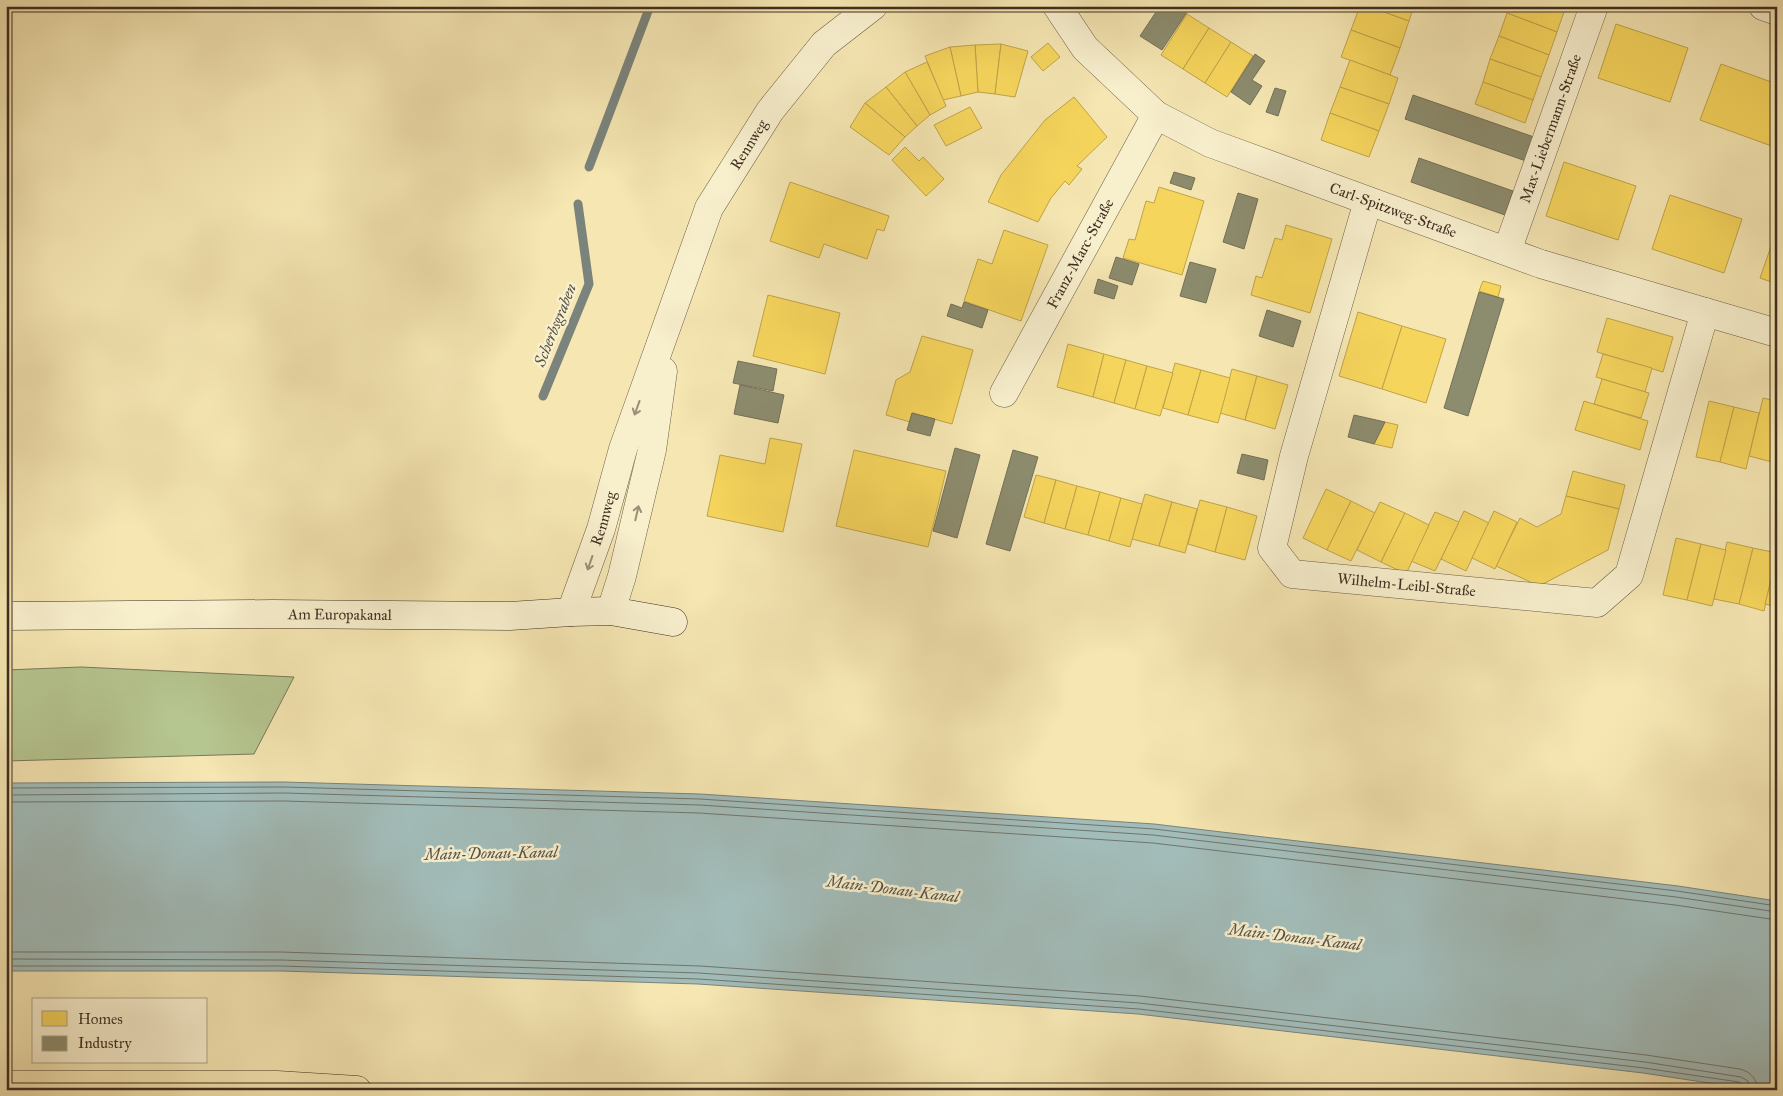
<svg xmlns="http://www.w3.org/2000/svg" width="1783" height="1096" font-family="'IM FELL Great Primer',serif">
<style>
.green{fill:#b6c690;stroke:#7a7a58}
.water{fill:#a2bcb9;stroke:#7a837c}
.homes{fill:#f6d55c;stroke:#bfa34a}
.industry{fill:#8c8c6e;stroke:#757057}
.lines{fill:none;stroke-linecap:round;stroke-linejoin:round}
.shore{stroke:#70756d;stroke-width:1}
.stream{stroke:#7a837c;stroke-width:9}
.street-casing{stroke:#6c5c45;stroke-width:29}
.secondary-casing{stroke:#3f2e21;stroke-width:29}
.highway-casing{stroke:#3f2e21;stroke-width:29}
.street{stroke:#f8efcd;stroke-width:28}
.secondary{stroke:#f8efcd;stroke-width:28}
.highway{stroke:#f5e6b2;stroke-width:28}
.oneway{stroke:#9c8e77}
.labels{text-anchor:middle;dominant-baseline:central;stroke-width:5;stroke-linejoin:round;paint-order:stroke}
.street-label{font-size:15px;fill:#3f2e21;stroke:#f8efcd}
.water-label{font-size:16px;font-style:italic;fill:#585247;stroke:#f8efcd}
</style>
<rect width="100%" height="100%" fill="#f5e6b2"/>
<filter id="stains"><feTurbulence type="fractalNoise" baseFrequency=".004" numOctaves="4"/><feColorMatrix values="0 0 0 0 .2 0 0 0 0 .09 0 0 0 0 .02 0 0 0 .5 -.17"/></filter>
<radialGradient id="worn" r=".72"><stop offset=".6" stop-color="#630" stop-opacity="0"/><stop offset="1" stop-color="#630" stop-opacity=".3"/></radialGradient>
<polygon class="green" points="81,667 294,677 254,754 6,761 6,670"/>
<polygon class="water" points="284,782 700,794 1154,824 1678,886 1777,901 1777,1090 1755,1090 1643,1073 1138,1014 698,984 281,971 6,971 6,783"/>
<g class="homes">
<polygon points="1360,6 1368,6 1409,21 1400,48 1351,30"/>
<polygon points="1368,6 1414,6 1409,21"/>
<polygon points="1509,6 1557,6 1565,9 1557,32 1507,13"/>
<polygon points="1507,13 1557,32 1549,55 1499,36"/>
<polygon points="1187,14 1209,28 1183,69 1161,55"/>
<polygon points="1616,24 1688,48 1670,102 1598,78"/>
<polygon points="1209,28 1231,42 1205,83 1183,69"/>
<polygon points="1351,30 1400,48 1390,75 1341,57"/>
<polygon points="1499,36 1549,55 1541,77 1490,59"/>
<polygon points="1231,42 1253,56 1227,97 1205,83"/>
<polygon points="1048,43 1060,57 1043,71 1031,57"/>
<polygon points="1001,44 995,94 978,92 975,45"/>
<polygon points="1001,44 1028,51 1015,97 995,94"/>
<polygon points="975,45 978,92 961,96 950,47"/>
<polygon points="950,47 961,96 943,100 925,56"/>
<polygon points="1490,59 1541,77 1533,100 1483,82"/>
<polygon points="1350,60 1398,78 1389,104 1340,87"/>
<polygon points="927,62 946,106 930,115 905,72"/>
<polygon points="1721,64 1777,84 1777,148 1700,120"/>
<polygon points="905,72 930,115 917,126 886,87"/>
<polygon points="1483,82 1533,100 1525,123 1475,104"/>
<polygon points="886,87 917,126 905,137 865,103"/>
<polygon points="1340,87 1389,104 1379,131 1330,113"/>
<polygon points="1074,97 1107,137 1077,166 1082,169 1069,185 1065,181 1051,198 1038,222 988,202 1001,175 1045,120"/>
<polygon points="865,103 905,137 889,155 850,127"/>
<polygon points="970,107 982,128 946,146 934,125"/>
<polygon points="1330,113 1379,131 1369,157 1321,140"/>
<polygon points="905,147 919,161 923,157 944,179 926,196 892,160"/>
<polygon points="1564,162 1636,186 1618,240 1546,216"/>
<polygon points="790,182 889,216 884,231 877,229 867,259 824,244 819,258 770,241"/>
<polygon points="1159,187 1204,201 1182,275 1123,258 1129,239 1135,240 1146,201 1154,203"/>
<polygon points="1670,195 1742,219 1724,273 1652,249"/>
<polygon points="1286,225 1332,239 1310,313 1251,295 1256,276 1262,278 1275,238 1282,240"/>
<polygon points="1777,229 1777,284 1760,278"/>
<polygon points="1004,230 1048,245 1021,321 964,301 978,259 992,264"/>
<polygon points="1483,281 1501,286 1498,297 1479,291"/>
<polygon points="768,295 840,313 825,374 753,356"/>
<polygon points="1358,312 1402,326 1382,389 1339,376"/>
<polygon points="1607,318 1673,337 1663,372 1597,352"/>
<polygon points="1402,326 1446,339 1426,403 1382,389"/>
<polygon points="922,336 973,350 952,424 912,413 910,422 886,415 896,380 910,372"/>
<polygon points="1068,344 1104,354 1093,397 1057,387"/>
<polygon points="1104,354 1126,360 1114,403 1093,397"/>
<polygon points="1603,354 1652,368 1645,392 1596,377"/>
<polygon points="1126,360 1147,366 1135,409 1114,403"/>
<polygon points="1175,363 1201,370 1188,415 1163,408"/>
<polygon points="1147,366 1173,373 1160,416 1135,409"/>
<polygon points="1232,369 1257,376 1245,420 1220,413"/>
<polygon points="1201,370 1230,378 1218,423 1188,415"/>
<polygon points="1257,376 1288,385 1275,429 1245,420"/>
<polygon points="1602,379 1649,393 1641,418 1594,404"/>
<polygon points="1763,398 1777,401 1776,463 1749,456"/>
<polygon points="1584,401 1648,421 1640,450 1575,430"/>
<polygon points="1709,401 1734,407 1720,462 1696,457"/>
<polygon points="1734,407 1759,413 1746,469 1720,462"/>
<polygon points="1385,422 1398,425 1392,448 1374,444"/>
<polygon points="770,438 802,444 783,532 707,516 720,455 765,464"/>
<polygon points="854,450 946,471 928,547 836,526"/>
<polygon points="1573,471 1625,485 1619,509 1566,496"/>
<polygon points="1036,475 1056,480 1044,523 1024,517"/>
<polygon points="1056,480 1077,486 1065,529 1044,523"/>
<polygon points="1077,486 1100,492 1088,535 1065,529"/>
<polygon points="1326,489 1351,501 1327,550 1303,538"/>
<polygon points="1100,492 1121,498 1109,541 1088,535"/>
<polygon points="1145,494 1172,502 1159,546 1132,539"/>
<polygon points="1566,496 1619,509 1608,550 1539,586 1496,566 1520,518 1537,527 1561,514"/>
<polygon points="1121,498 1142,504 1130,547 1109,541"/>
<polygon points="1200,500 1227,507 1215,552 1188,544"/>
<polygon points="1351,501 1375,513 1351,561 1327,550"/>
<polygon points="1172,502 1197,509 1185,553 1159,546"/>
<polygon points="1380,502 1405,513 1381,562 1357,550"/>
<polygon points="1227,507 1257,516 1245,560 1215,552"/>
<polygon points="1464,511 1489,523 1466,571 1441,559"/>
<polygon points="1494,511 1517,522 1495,569 1472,558"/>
<polygon points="1435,512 1459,522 1435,571 1411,561"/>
<polygon points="1405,513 1429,525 1406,574 1381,562"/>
<polygon points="1676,538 1701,544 1687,600 1663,595"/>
<polygon points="1727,542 1753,548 1739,604 1714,599"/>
<polygon points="1701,544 1726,550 1712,606 1687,600"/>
<polygon points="1753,548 1777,553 1764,611 1739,604"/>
<polygon points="1777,556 1777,607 1765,604"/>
</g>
<g class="industry">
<polygon points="1160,6 1191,6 1162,50 1140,36"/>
<polygon points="1255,54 1265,61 1252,80 1262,86 1250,105 1231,92"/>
<polygon points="1275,88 1286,91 1278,116 1266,112"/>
<polygon points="1413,95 1534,137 1526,161 1405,119"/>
<polygon points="1419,158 1513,191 1505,215 1411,182"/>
<polygon points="1174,172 1195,178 1191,190 1170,183"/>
<polygon points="1238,193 1258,199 1244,249 1223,242"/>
<polygon points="1116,257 1139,264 1132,285 1109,278"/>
<polygon points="1190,262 1216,269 1206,303 1180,296"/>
<polygon points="1098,279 1118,286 1114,299 1094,293"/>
<polygon points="1479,292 1504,299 1468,416 1444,408"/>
<polygon points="964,302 988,310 982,328 947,316 951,304 962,308"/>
<polygon points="1267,310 1301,321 1293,347 1259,336"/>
<polygon points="738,361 777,369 773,391 733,383"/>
<polygon points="740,385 784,395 778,423 734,414"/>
<polygon points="912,413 935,419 930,436 907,430"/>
<polygon points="1354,415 1385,422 1374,444 1348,437"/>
<polygon points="955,448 980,455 957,538 933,531"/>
<polygon points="1013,450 1038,457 1010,551 986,544"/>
<polygon points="1242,454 1268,460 1264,480 1237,473"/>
</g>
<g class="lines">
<g class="shore">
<polyline points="6,788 284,787 700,799 1154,829 1677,891 1777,906"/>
<polyline points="6,795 284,793 700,805 1153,835 1676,897 1777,912"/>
<polyline points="6,802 284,801 699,813 1153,843 1675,905 1777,920"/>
<path d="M6,952H281L700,966L1140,996L1646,1055L1740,1069C1751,1072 1757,1079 1758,1090"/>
<polyline points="6,959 281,960 699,973 1139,1003 1645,1062 1741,1077 1748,1081 1750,1090"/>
<polyline points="6,966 281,966 699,979 1139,1009 1644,1068 1739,1082 1743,1085 1744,1090"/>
</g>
<g class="stream">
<polyline points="589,167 650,6"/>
<polyline points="543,396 589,284 578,204"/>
</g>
<defs>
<g id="street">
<path id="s1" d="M1057,6L1085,48L1156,115L1210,143L1541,264L1777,333"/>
<polyline points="1763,6 1777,11"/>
<path id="s2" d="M1368,201L1294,456L1272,548L1292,574L1597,603L1629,575L1705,312"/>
<path id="s3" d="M1507,251L1594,6"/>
<path id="s4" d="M1004,393L1156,115"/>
<polyline points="611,611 622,576 652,450 663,371"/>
<path id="s5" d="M571,612L601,529L623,449L709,208L770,111L824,44L873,6"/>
</g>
<g id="secondary">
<path id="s6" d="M6,616L272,614L510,616L571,612L611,611L673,622"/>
</g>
<polyline id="highway" points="6,1085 277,1085 357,1090"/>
</defs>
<use href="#street" class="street-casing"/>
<use href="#secondary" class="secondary-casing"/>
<use href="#highway" class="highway-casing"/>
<use href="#street" class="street"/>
<use href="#secondary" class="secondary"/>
<use href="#highway" class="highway"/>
</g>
<defs><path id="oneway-shaft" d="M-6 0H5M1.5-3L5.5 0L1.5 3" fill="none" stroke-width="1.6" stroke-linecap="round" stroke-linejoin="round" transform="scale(1.25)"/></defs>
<g class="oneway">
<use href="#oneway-shaft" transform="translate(637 408) rotate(110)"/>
<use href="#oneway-shaft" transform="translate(637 513) rotate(-77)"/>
<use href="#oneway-shaft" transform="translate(590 563) rotate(109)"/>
</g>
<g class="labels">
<g class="street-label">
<text stroke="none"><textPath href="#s3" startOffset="130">Max-Liebermann-Straße</textPath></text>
<text stroke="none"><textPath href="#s5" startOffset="502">Rennweg</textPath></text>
<text stroke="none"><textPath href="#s1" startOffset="404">Carl-Spitzweg-Straße</textPath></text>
<text stroke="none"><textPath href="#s4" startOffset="159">Franz-Marc-Straße</textPath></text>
<text stroke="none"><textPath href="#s5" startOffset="99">Rennweg</textPath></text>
<text stroke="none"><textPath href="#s2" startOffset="508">Wilhelm-Leibl-Straße</textPath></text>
<text stroke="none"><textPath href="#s6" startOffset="334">Am Europakanal</textPath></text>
</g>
<g class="water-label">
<text transform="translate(555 325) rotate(-68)">Scherbsgraben</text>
<text transform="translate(491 853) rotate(-1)">Main-Donau-Kanal</text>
<text transform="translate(893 889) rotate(7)">Main-Donau-Kanal</text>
<text transform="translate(1295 937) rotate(7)">Main-Donau-Kanal</text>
</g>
</g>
<rect width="1783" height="1096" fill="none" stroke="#f5e6b2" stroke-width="25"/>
<rect x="8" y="8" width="1768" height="1081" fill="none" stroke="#3f2e21" stroke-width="2.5"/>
<rect x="12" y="12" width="1758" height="1071" fill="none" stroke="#3f2e21"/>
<rect x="32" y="998" width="175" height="65" fill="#f8efcd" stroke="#aea288"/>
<rect x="42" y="1011" width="25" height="15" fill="#f6d55c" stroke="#aea288"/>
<text x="78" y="1024" font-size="15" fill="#3f2e21">Homes</text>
<rect x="42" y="1036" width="25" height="15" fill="#8c8c6e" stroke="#aea288"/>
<text x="78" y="1048" font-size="15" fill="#3f2e21">Industry</text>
<rect width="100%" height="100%" filter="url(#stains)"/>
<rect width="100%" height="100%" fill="url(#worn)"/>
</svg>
